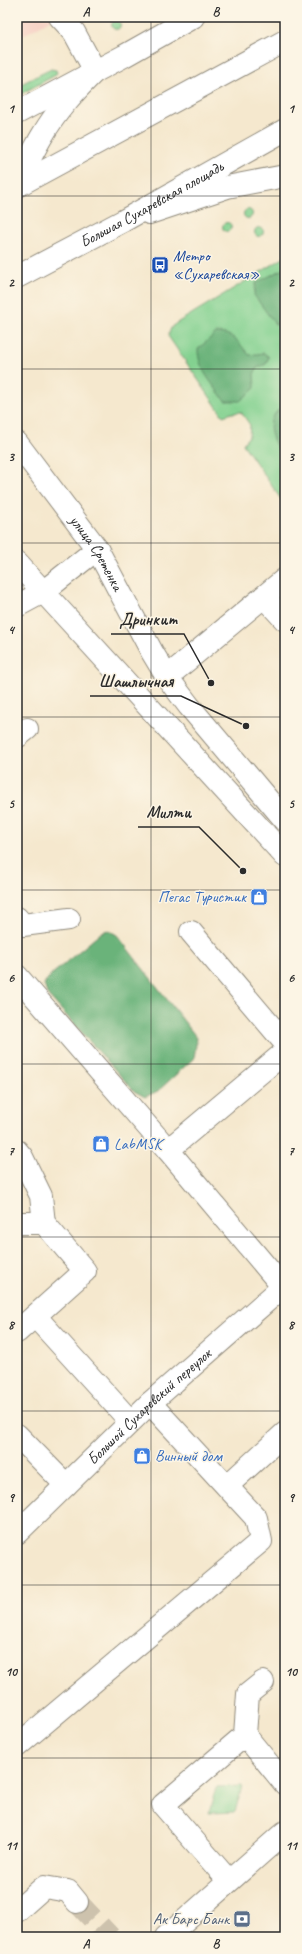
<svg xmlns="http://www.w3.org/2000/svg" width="302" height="1954" font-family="Caveat,sans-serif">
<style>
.built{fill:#f6d1c5}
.green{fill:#83d190;stroke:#577e5e}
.forest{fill:#6ab37a;stroke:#4a6f52}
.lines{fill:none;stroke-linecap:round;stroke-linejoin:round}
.minor-tunnel{stroke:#cdc2ad;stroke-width:22;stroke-dasharray:22 11;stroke-linecap:butt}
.minor-casing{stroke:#908a7c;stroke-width:24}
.major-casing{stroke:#908a7c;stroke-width:24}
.minor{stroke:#fff;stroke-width:22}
.major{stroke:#fff;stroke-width:22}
.grid{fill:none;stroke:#2b2b2b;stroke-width:1;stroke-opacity:0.55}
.labels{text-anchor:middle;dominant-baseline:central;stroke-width:3;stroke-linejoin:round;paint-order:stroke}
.street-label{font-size:16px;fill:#2b2b2b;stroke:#fcf5e5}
.transit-label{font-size:16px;fill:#164399;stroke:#fcf5e5;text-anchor:start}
.shop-label{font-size:16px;fill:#366cbe;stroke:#fcf5e5;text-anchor:start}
.service-label{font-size:16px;fill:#4e5e75;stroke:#fcf5e5;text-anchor:end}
.leader{fill:none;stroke:#2b2b2b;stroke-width:1.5}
.callout-dot{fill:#2b2b2b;stroke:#fcf5e5;stroke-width:1.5}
.callout-label{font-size:17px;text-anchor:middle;font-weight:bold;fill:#2b2b2b;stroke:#fcf5e5;stroke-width:3;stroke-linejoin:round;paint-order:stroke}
.neatline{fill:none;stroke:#2b2b2b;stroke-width:1.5}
.grid-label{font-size:13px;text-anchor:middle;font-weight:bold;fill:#2b2b2b}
</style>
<rect width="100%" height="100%" fill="#fcf5e5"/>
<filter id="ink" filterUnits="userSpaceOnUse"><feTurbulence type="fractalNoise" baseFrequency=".025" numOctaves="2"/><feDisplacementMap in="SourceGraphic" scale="8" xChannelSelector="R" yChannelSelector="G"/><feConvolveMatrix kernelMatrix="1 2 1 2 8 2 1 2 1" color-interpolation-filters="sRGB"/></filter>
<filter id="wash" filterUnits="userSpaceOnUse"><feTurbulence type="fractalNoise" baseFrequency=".012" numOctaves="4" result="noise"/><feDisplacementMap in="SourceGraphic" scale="16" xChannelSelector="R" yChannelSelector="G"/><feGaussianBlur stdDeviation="0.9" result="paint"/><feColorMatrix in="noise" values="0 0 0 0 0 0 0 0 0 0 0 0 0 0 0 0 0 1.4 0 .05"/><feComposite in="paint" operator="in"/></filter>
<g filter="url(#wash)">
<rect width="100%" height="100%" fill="#f5e8ce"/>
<polygon class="built" points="17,17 55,17 17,39"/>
<g class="green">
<circle cx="116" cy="25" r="4.5"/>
<polygon points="51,69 56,70 57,73 54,76 17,96 17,86"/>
<circle cx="248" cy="214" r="4.5"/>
<circle cx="227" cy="227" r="4.5"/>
<circle cx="259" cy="232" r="4.5"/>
<polygon points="285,257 285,505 243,444 249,436 250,425 241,412 232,413 223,416 168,336 171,328 175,324"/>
<polygon points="242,1786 235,1812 209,1813 216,1787"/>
</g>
<g class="forest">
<polygon points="285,268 285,326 275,324 254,295 256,283"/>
<path d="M216,333C234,333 238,342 249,355L264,353L269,357L266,364L257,368L254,374L255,388L240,401H225C213,384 198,370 198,349Z"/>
<path d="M285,404V458C276,448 264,428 274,415C277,411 281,407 285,404Z"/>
<polygon points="108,930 117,935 197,1038 194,1058 158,1091 145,1097 134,1091 47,994 44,984 51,975 102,932"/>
</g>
</g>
<g filter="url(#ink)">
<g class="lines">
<polyline class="minor-tunnel" points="77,1902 110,1937"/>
<defs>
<g id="minor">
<path d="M17,182C27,166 33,151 42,136C57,110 74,92 95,71L74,32L60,17"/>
<polyline points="149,213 227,187 285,176"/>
<polyline points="17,563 285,856"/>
<polyline points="264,597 285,620"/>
<polyline points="17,606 43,592 97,549"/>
<polyline points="167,677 285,579"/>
<polyline points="17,737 27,729"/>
<polyline points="17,918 23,925 69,919"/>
<polyline points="191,932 285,1043"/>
<polyline points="17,976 168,1150"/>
<polyline points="17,1151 22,1157 41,1196 44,1223 85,1271 17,1332"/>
<polyline points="17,1223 44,1223"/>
<polyline points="283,1287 168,1150 285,1052"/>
<polyline points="35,1316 130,1421"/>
<polyline points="17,1435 66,1485"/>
<polyline points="227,1486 285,1433"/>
<path id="s1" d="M17,1533L150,1403L285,1285"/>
<polyline points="245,1735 285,1784"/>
<polyline points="17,1746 261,1541 256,1518 150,1403"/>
<polyline points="228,1880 163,1805 245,1735 248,1694 263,1682"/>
<polyline points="17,1911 44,1887 68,1891 77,1902"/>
<polyline points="166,1937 285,1832"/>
</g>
<g id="major">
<polyline points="17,113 124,56 193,17"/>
<polyline points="17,186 285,41"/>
<path id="s2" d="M17,277L123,221L285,130"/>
<path id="s3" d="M17,443L97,549L152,652L167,677L189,706L285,820"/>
</g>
</defs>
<use href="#minor" class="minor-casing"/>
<use href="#major" class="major-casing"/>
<use href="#minor" class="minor"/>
<use href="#major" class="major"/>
</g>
</g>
<path class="grid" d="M151,17V1937M17,196H285M17,369H285M17,543H285M17,717H285M17,890H285M17,1064H285M17,1237H285M17,1411H285M17,1585H285M17,1758H285"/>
<defs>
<symbol id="bus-square" viewBox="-11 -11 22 22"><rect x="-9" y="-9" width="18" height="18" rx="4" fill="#1a4fb4" stroke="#fcf5e5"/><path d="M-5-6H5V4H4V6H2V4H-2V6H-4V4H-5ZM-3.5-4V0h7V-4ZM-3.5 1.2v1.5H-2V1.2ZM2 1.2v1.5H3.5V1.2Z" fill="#fff"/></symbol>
<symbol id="shop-square" viewBox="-11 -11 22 22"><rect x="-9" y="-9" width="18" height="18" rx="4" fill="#3f7fe0" stroke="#fcf5e5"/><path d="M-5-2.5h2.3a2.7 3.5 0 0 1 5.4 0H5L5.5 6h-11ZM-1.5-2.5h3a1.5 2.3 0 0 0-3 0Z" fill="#fff"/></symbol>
<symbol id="bank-square" viewBox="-11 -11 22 22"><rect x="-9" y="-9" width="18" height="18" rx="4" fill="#5c6f8a" stroke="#fcf5e5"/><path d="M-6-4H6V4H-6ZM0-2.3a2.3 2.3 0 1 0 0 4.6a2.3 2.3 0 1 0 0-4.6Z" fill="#fff"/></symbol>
</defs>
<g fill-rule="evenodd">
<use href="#bus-square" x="150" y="255" width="20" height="20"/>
<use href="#shop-square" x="249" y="887" width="20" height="20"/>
<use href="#shop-square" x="91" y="1134" width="20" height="20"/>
<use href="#shop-square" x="132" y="1446" width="20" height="20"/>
<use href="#bank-square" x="232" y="1909" width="20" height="20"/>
</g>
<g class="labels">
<g class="street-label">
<text stroke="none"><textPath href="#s2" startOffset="153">Большая Сухаревская площадь</textPath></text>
<text stroke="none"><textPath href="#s3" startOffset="136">улица Сретенка</textPath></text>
<text stroke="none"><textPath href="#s1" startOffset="183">Большой Сухаревский переулок</textPath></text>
</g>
<g class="transit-label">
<text x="173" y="256">Метро<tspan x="173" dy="18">«Сухаревская»</tspan></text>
</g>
<g class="shop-label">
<text x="246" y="897" text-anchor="end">Пегас Туристик</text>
<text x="114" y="1144">LabMSK</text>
<text x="155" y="1456">Винный дом</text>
</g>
<g class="service-label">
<text x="229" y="1919">Ак Барс Банк</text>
</g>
</g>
<path class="leader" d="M211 683L184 634H111M246 726L181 696H90M243 871L199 827H138"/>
<g class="callout-dot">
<circle cx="211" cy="683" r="4"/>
<circle cx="246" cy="726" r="4"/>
<circle cx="243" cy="871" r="4"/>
</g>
<g class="callout-label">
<text x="148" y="625">Дринкит</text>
<text x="136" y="687">Шашлычная</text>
<text x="169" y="818">Милти</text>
</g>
<rect width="302" height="1954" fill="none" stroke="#fcf5e5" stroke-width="44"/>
<rect x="22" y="22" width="258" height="1910" class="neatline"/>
<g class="grid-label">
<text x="86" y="16">A</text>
<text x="216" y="16">B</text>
<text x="11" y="113">1</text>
<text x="291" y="113">1</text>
<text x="11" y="287">2</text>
<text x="291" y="287">2</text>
<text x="11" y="461">3</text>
<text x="291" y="461">3</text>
<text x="11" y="634">4</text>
<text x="291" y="634">4</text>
<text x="11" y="808">5</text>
<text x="291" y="808">5</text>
<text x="11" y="982">6</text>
<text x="291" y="982">6</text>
<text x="11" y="1155">7</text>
<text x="291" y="1155">7</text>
<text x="11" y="1329">8</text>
<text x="291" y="1329">8</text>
<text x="11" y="1502">9</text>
<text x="291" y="1502">9</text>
<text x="11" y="1676">10</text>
<text x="291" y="1676">10</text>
<text x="11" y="1850">11</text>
<text x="291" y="1850">11</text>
<text x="86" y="1948">A</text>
<text x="216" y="1948">B</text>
</g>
</svg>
